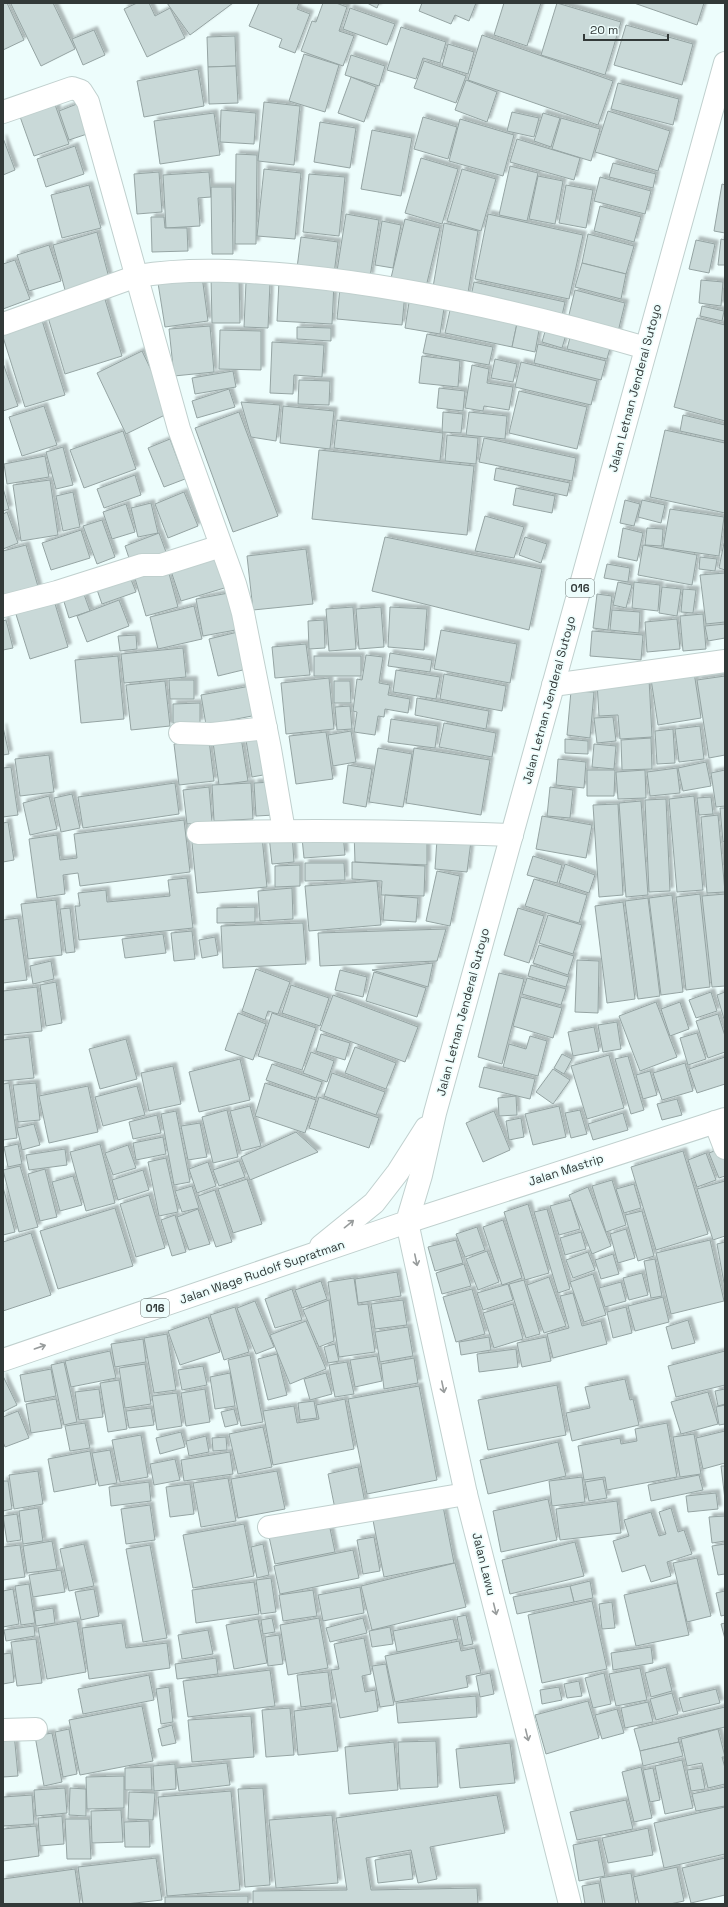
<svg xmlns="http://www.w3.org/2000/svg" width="728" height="1907" font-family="'Space Grotesk',sans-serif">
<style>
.building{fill:#c9d9d8;stroke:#95a4a3;filter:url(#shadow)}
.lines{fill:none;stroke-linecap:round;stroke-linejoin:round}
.minor-casing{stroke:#c0d0ce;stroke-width:24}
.secondary-casing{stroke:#c0d0ce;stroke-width:24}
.primary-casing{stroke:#c0d0ce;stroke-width:24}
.minor{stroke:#fff;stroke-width:22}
.secondary{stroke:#fff;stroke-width:22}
.primary{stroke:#fff;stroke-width:22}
.oneway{stroke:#989c9c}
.labels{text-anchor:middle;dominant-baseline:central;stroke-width:3.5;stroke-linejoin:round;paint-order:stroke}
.shield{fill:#edfdfc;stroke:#6a7473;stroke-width:1}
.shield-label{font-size:11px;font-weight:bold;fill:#323938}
.street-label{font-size:12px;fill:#323938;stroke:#edfdfc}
</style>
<defs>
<filter id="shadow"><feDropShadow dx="3.5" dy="-3.5" stdDeviation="1" flood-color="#0004"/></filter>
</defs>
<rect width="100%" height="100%" fill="#edfdfc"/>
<g class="building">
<polygon points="3,3 7,3 24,40 3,50"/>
<polygon points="13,3 53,3 75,49 41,66 11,4"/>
<polygon points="137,3 149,3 155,16 170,8 185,38 147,57 124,9"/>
<polygon points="167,3 233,3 190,35"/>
<polygon points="259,3 299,3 297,9 310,14 295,53 279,47 282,39 249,26"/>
<polygon points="323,3 336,3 347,7 339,31 354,36 343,66 301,51 312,21 316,22"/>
<polygon points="367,3 379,3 377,8"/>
<polygon points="422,3 476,3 469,21 455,15 451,24 419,11"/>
<polygon points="504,3 541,3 527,46 494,35"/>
<polygon points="557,3 621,22 605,75 541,55"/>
<polygon points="634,3 704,3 697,25"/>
<polygon points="350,8 395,24 387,45 343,29"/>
<polygon points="626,25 693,44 682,85 614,65"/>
<polygon points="401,27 446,42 440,63 423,58 416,79 387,70"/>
<polygon points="94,30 105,55 83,65 72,39"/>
<polygon points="482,35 613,81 598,125 468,80"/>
<polygon points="235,36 236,66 208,67 207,37"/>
<polygon points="448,44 474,52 468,74 442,66"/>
<polygon points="304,54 339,65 325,112 289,101"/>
<polygon points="351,55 385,66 379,86 345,75"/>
<polygon points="424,61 466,76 456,103 414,88"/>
<polygon points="236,66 238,103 209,104 208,67"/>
<polygon points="198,69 204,106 144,117 137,81"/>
<polygon points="351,77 376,87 364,122 338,113"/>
<polygon points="466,80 497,92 487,122 455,110"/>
<polygon points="618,83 679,99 673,125 611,109"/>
<polygon points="53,99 69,144 34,156 18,111"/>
<polygon points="82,102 93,132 69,140 59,111"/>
<polygon points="264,102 300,106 294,165 258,161"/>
<polygon points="221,110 256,113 254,144 220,142"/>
<polygon points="608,111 670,131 658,171 595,152"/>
<polygon points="512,112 539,118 534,137 507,131"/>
<polygon points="214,113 220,155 160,164 154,121"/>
<polygon points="543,113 560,118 551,147 534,141"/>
<polygon points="423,117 457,127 448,159 414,149"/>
<polygon points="561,118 600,129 591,161 552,149"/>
<polygon points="460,119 514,135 503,176 449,161"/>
<polygon points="320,122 356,128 350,168 314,162"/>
<polygon points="372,130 412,138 401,196 361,189"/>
<polygon points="3,138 15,170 3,175"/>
<polygon points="517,139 580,158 574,180 510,162"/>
<polygon points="75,146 84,174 46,187 37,159"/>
<polygon points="236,154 257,155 256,244 235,244"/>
<polygon points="421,158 458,169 442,224 405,213"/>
<polygon points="613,163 656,174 653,188 609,177"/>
<polygon points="510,166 538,173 527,221 499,215"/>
<polygon points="264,169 301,173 295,239 257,236"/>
<polygon points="462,169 496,179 481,231 447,221"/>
<polygon points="159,172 162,212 137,214 134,174"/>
<polygon points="209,172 211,197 198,198 200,226 166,228 163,175"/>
<polygon points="309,174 345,177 339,236 303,232"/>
<polygon points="538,176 563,181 555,224 529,219"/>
<polygon points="600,177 651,191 645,214 594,201"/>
<polygon points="722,184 725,185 725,233 714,231"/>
<polygon points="89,185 101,228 62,238 51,195"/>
<polygon points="566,185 593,190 586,228 559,223"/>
<polygon points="211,187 232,187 233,254 212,254"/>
<polygon points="600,206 641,217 634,242 594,231"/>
<polygon points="346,214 379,220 370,277 337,271"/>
<polygon points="488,214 583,235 569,299 475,279"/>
<polygon points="151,217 164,217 165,228 187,228 188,251 152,252"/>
<polygon points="405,219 440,228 426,287 391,278"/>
<polygon points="382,221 401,225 393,268 375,265"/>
<polygon points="444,223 478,231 467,299 432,293"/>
<polygon points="97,232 109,278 65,290 53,245"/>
<polygon points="588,234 634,246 626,274 582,263"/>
<polygon points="301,237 338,242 334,274 297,268"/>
<polygon points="721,239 725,240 725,265 718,265"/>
<polygon points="696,240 715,244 709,273 689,269"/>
<polygon points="49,245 61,281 29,291 17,255"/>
<polygon points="15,260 30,299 3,309 3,264"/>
<polygon points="582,263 626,274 621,299 575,287"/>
<polygon points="202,276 208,321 165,327 158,283"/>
<polygon points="239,276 240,323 212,323 211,277"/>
<polygon points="701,280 723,282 721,306 699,303"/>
<polygon points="279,281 334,283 332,324 277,321"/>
<polygon points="246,282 270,283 268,328 244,327"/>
<polygon points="474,282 565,302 561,320 470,301"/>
<polygon points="340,287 405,293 402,325 337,319"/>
<polygon points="575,290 625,303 617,336 567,323"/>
<polygon points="104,296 122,356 65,374 47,314"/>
<polygon points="410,296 445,302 440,334 405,328"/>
<polygon points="452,301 519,314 512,347 445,333"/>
<polygon points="702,306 724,311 722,321 700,316"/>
<polygon points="519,314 541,319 535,352 512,347"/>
<polygon points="41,317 65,395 25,407 3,337 3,329"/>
<polygon points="697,318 725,325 725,421 674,407"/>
<polygon points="548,321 568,328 562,348 542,342"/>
<polygon points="210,326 214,372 174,376 169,329"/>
<polygon points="297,327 331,328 331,341 297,339"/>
<polygon points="220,330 261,331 261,370 219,369"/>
<polygon points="572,330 612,341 607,359 567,349"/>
<polygon points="427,334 493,347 489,365 423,353"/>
<polygon points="272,342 324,345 322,377 294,375 293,394 270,393"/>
<polygon points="538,344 606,361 601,380 534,363"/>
<polygon points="142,351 171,412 126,434 97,373"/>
<polygon points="422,356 460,361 458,387 419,383"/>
<polygon points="495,359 517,364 513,382 491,378"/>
<polygon points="521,362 597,381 591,405 515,387"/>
<polygon points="3,363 18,406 3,411"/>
<polygon points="472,365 489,369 487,383 513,387 509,410 484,406 483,411 465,408"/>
<polygon points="233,371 236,387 195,394 192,378"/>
<polygon points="299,380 330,381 329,405 298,404"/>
<polygon points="439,388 465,391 463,411 437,408"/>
<polygon points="229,389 235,407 197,418 192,401"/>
<polygon points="519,391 587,407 577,449 509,433"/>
<polygon points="241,402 280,405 276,441 251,437"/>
<polygon points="44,406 57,445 22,456 9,417"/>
<polygon points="283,406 334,411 330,449 280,443"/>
<polygon points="239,412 278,516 233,532 195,428"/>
<polygon points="443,412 463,414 461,433 442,432"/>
<polygon points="469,412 507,416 505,439 466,435"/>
<polygon points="683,415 725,425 725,441 680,431"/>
<polygon points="337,420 443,433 440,461 334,448"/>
<polygon points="665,430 725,443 725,513 650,497"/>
<polygon points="123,431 136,469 84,488 70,450"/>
<polygon points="447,435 478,438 476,464 445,461"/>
<polygon points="484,438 576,458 572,481 479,462"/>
<polygon points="170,439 185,479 164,487 148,448"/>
<polygon points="63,447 73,485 56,489 46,452"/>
<polygon points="319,450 474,466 467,535 312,519"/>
<polygon points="45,456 49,477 7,484 4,464"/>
<polygon points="496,468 570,483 567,496 494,480"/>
<polygon points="135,475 141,495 104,508 97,489"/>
<polygon points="50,480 58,535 21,541 13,485"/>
<polygon points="3,488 9,509 3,511"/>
<polygon points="516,488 555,496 552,513 513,505"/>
<polygon points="73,492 80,527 63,531 56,496"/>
<polygon points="184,492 198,526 168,538 155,504"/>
<polygon points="625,500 640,504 634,526 620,523"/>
<polygon points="642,500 665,505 661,523 638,517"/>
<polygon points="151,503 158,533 138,537 131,508"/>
<polygon points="126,504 135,532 112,539 103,512"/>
<polygon points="670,509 724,517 719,556 663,548"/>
<polygon points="7,512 18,543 3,549 3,514"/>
<polygon points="485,516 524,527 514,558 475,551"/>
<polygon points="102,520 115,557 97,564 83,526"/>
<polygon points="623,528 643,533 637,561 618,557"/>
<polygon points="647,528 663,529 662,546 645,545"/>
<polygon points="81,530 90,558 51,570 42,543"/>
<polygon points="159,533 166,552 131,564 125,546"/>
<polygon points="385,537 542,569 529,630 372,591"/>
<polygon points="525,537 547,544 541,563 519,555"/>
<polygon points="724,543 725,544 725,570 719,568"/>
<polygon points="26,545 39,590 3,600 3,551"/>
<polygon points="643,545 697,555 692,585 638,575"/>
<polygon points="306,549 313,604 253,610 247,556"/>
<polygon points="219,550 231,586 181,601 169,565"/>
<polygon points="700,557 717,559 715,571 699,569"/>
<polygon points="607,564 630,568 628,582 604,578"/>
<polygon points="167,566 178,607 146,616 134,575"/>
<polygon points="128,572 136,592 102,604 95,584"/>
<polygon points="725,573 725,622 706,624 700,575"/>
<polygon points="618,582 632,585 626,608 613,605"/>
<polygon points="634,582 660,585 658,611 632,608"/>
<polygon points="81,586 90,611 69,618 61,592"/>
<polygon points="662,587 681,589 677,616 659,613"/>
<polygon points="683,589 696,590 693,613 681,612"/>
<polygon points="234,592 241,629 203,636 196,599"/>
<polygon points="597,594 612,596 608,630 593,628"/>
<polygon points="53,597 68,647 30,659 14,608"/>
<polygon points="119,600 129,626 87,642 77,616"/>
<polygon points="194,606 202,639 158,649 150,617"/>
<polygon points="353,607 356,649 329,651 326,609"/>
<polygon points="381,607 384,647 359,649 356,609"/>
<polygon points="390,607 427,609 424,650 388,647"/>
<polygon points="612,610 640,612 639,633 610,630"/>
<polygon points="703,614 706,649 683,651 680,616"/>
<polygon points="677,619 680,649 647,652 645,622"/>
<polygon points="6,620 13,648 3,650 3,621"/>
<polygon points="324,620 325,648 309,649 308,621"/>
<polygon points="725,624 725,638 708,641 705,626"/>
<polygon points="441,630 517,644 510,683 434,669"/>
<polygon points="242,631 251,668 218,676 209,639"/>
<polygon points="592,631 643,635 641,660 590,656"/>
<polygon points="136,635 137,649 120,651 118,636"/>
<polygon points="306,644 310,675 275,678 272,647"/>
<polygon points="183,648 186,677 124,683 121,654"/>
<polygon points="390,653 432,660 430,672 388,666"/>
<polygon points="366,655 383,657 379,683 390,685 388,695 410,699 408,713 385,709 384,717 378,716 375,735 354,732 357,712 353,711 357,679 362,680"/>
<polygon points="118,656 124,719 81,723 75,660"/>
<rect x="314" y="656" width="47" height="20"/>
<polygon points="396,670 440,677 436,699 393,692"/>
<polygon points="694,672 701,718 658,725 651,679"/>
<polygon points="444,674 506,686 502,711 440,699"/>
<polygon points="725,676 725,755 709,758 697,680"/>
<polygon points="329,678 334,729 286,734 281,683"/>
<polygon points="649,679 652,737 620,739 618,715 599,716 597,682"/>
<polygon points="169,680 194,680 194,699 170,699"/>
<polygon points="165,681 170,726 131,730 126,685"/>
<polygon points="334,681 350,681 351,703 334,703"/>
<polygon points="256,685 262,714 206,725 201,695"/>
<polygon points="571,691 594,692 590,738 567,735"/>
<polygon points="417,698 489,711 486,729 415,715"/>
<polygon points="200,703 200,723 173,723 173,704"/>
<polygon points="350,706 352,729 337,730 335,707"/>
<polygon points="613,717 616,741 597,743 594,718"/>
<polygon points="391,719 438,726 435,748 388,742"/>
<polygon points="444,723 496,733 492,757 439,747"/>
<polygon points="700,726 704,759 679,762 675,729"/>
<polygon points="3,727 9,754 3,755"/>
<polygon points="673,729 675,763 657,764 655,731"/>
<polygon points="266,730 274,773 252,777 245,734"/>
<polygon points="240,731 248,781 219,785 212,735"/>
<polygon points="351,731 356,762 333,766 328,735"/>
<polygon points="326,732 333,779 296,784 289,736"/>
<polygon points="651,738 652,769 622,770 621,740"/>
<polygon points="565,739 588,741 588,754 565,753"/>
<polygon points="209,740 214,781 179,785 174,744"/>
<polygon points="594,744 616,746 614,769 592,767"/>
<polygon points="378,748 412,754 403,807 369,802"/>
<polygon points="414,748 490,760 481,815 406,803"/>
<polygon points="49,755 54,792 20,796 15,759"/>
<polygon points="558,759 586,762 584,788 556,785"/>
<polygon points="706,762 711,786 683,791 678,768"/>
<polygon points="348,765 372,769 366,807 343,803"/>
<polygon points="11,767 18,815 3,817 3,768"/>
<polygon points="677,768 680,793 650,796 647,772"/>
<polygon points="587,770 615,770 614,796 587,796"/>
<polygon points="645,770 646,798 618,799 616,772"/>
<polygon points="725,770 725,806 716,807 711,773"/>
<polygon points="273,782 275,815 256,816 254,783"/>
<polygon points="175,783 179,814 83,828 78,797"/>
<polygon points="251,783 253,819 214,821 212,785"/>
<polygon points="209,787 212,822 187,824 183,790"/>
<polygon points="550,787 573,790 570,818 547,816"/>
<polygon points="72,794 80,828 61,832 54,798"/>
<polygon points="49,796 57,829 30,835 23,803"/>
<polygon points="694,796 703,890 677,892 669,799"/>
<polygon points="711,797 713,814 699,815 697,798"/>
<polygon points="666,799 670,891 649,892 645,800"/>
<polygon points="641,801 648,895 626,897 619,803"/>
<polygon points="618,804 623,895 599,897 593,805"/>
<polygon points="720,808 725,808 725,841 723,842"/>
<polygon points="718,815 725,892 707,893 701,817"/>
<polygon points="542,816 592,825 586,858 536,849"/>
<polygon points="184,820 190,872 80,886 78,873 63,875 65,894 37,898 29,839 57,835 60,860 77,858 74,834"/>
<polygon points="8,822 14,860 3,862 3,823"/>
<polygon points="354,832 427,834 427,865 355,862"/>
<polygon points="292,834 294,862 272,864 269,836"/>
<polygon points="343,834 345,855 304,858 302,838"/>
<polygon points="262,837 267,887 197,893 192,843"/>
<polygon points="437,839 471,841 467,872 435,869"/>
<polygon points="533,856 562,865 557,883 527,875"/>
<polygon points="352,862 425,866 424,896 381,895 382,881 352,879"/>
<polygon points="305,863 344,863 345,880 305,881"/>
<polygon points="565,864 595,875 589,893 559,883"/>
<polygon points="300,865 300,886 275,887 275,866"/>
<polygon points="437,871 460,876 450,926 426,921"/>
<polygon points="187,878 193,928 79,940 75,906 80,906 78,893 106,890 107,902 170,896 168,880"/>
<polygon points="534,879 587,895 579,923 525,906"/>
<polygon points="377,881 381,925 309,931 305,886"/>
<polygon points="292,888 293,919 260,921 258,891"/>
<polygon points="700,894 710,987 686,990 676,897"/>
<polygon points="725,894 725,986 712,987 702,896"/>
<polygon points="385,895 418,898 416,922 383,920"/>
<polygon points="672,895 683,992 661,995 649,898"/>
<polygon points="648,898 660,996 638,999 625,901"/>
<polygon points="56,900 62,955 28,959 21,904"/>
<polygon points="623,902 635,999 607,1003 595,906"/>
<polygon points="255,907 255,922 217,923 217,908"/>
<polygon points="70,908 75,952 66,953 60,909"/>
<polygon points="518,908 544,916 529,963 504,955"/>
<polygon points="548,915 582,925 573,954 539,943"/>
<polygon points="18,918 27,980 3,983 3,920"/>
<polygon points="303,923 306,964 223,968 221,926"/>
<polygon points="446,929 437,961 320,966 318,933"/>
<polygon points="192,931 195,959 174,961 171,933"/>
<polygon points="163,934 166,953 125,958 122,939"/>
<polygon points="215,937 218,955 202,958 199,940"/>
<polygon points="539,945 574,956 568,975 533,963"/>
<polygon points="577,960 599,961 598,1013 575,1012"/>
<polygon points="51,961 54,979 33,984 30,966"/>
<polygon points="433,963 428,987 372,970 416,965"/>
<polygon points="531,965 569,977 566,987 528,976"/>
<polygon points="256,969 290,982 278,1014 268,1011 265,1020 242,1011"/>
<polygon points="340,970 367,977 363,997 335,990"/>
<polygon points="374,972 426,988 417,1017 366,1001"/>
<polygon points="499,973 524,979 502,1064 478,1057"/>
<polygon points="527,978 566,989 561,1005 522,994"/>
<polygon points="56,982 62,1023 46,1026 40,985"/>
<polygon points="291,985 329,998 320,1026 282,1013"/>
<polygon points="37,987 42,1031 3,1035 3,991"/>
<polygon points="711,992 717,1011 696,1018 689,1000"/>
<polygon points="725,992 725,1018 724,1019 717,995"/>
<polygon points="333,995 418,1027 405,1062 320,1030"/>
<polygon points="521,997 562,1008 553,1038 513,1026"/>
<polygon points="656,1002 677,1057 640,1071 619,1016"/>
<polygon points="680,1002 689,1029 670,1036 661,1009"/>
<polygon points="238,1013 266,1024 253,1060 225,1050"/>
<polygon points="272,1013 316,1028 302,1070 258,1056"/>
<polygon points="718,1014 725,1036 725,1052 708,1058 696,1021"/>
<polygon points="617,1022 621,1049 603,1052 598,1025"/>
<polygon points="594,1027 599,1051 573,1056 568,1032"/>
<polygon points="697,1033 706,1059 688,1065 680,1038"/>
<polygon points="321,1034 350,1043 345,1060 316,1051"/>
<polygon points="530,1036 547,1041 538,1076 503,1067 509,1044 526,1049"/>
<polygon points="29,1037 34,1078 3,1081 3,1040"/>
<polygon points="126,1039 137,1079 100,1089 89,1049"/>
<polygon points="355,1047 396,1063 386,1089 345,1073"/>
<polygon points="311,1052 334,1061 327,1082 303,1073"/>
<polygon points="562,1054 572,1059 564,1074 554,1068"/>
<polygon points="609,1055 624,1108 587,1119 571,1066"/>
<polygon points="628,1056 644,1110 631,1114 615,1059"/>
<polygon points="725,1057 725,1084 697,1093 689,1069"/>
<polygon points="240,1059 250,1100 199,1112 189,1072"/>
<polygon points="685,1063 693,1091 662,1100 653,1073"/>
<polygon points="272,1064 322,1082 316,1098 266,1080"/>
<polygon points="173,1066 181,1104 149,1111 141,1073"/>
<polygon points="484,1067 535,1079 530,1099 479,1087"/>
<polygon points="553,1069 570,1080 553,1104 536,1092"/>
<polygon points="650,1071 657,1095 643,1099 636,1075"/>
<polygon points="332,1073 385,1092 376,1115 324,1096"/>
<polygon points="9,1083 17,1138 3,1140 3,1084"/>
<polygon points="36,1083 40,1120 18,1122 13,1085"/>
<polygon points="265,1083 316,1100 305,1133 255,1116"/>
<polygon points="88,1086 98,1132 49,1143 39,1096"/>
<polygon points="137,1086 145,1115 103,1126 95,1097"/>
<polygon points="516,1096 517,1115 499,1116 498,1098"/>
<polygon points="319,1097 379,1118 369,1148 309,1128"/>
<polygon points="677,1099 682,1115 662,1120 657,1104"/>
<polygon points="250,1106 261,1146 241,1151 230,1111"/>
<polygon points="559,1106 566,1137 533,1145 525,1114"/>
<polygon points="227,1110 238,1157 213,1163 202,1117"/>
<polygon points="580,1110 587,1134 571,1138 565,1113"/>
<polygon points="176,1111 190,1182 174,1185 161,1114"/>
<polygon points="494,1111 510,1150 483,1162 466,1123"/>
<polygon points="623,1113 628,1130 593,1140 588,1124"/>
<polygon points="157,1115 161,1133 133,1139 129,1122"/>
<polygon points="521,1118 524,1137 509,1140 506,1121"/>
<polygon points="200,1123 207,1157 188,1160 181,1126"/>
<polygon points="34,1124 40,1145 22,1150 17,1128"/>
<polygon points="296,1132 318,1152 250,1180 241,1157"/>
<polygon points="163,1137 166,1154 136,1160 133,1143"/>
<polygon points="18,1144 22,1164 8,1167 4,1147"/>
<polygon points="100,1144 115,1203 86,1211 70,1152"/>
<polygon points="128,1145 136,1168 113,1175 105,1153"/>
<polygon points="722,1148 725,1156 725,1176 719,1178 709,1153"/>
<polygon points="65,1149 67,1165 29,1170 26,1155"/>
<polygon points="683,1151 708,1234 656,1250 631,1167"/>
<polygon points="706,1153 716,1180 697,1187 688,1160"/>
<polygon points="166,1158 178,1212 159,1216 148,1162"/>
<polygon points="239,1161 245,1177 219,1186 213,1170"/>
<polygon points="208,1162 216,1186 197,1193 189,1169"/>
<polygon points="20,1166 38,1227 19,1232 3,1170"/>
<polygon points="45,1169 57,1217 40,1221 28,1174"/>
<polygon points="143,1170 149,1190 118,1200 112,1180"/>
<polygon points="73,1176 82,1205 60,1211 52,1182"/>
<polygon points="247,1179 262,1224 233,1233 218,1189"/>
<polygon points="612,1180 626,1225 606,1232 592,1186"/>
<polygon points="725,1181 725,1236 713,1240 697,1189"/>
<polygon points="634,1184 641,1208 624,1213 616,1189"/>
<polygon points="192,1186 199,1208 182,1212 175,1191"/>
<polygon points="3,1187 15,1232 3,1235"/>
<polygon points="588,1187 611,1246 592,1254 569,1195"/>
<polygon points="215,1190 232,1242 216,1247 198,1196"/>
<polygon points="149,1195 165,1248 136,1257 120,1204"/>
<polygon points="571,1200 580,1229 559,1235 550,1206"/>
<polygon points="528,1204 549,1273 525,1280 504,1212"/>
<polygon points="115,1208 133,1266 58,1289 40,1231"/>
<polygon points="198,1209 210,1244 189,1250 177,1217"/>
<polygon points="547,1209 570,1289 558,1293 534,1212"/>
<polygon points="642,1211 654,1256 638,1261 625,1215"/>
<polygon points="175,1215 186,1252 172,1256 161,1220"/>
<polygon points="503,1220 522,1278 502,1285 483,1227"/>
<polygon points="477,1227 485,1250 465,1257 456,1234"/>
<polygon points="626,1229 635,1258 618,1263 610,1234"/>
<polygon points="581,1232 586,1249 565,1255 560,1238"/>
<polygon points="31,1233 51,1295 3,1311 3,1242"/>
<polygon points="456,1240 463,1263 435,1271 428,1247"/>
<polygon points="710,1240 724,1301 671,1314 656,1253"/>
<polygon points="725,1242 725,1283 724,1283 717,1244"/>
<polygon points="487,1251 499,1282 478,1290 466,1259"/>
<polygon points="588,1252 595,1270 573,1278 566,1260"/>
<polygon points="613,1254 619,1274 601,1279 595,1260"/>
<polygon points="655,1259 662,1296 651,1298 644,1261"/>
<polygon points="464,1264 471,1286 442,1294 436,1273"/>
<polygon points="397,1272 401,1296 358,1303 355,1279"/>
<polygon points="642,1273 648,1295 629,1300 623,1278"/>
<polygon points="593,1274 606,1315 584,1322 570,1282"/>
<polygon points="549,1277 566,1326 544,1333 527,1285"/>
<polygon points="354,1278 358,1305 368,1304 375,1352 339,1357 328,1282"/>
<polygon points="524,1280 540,1334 526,1338 509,1284"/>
<polygon points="321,1281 327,1299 302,1308 295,1290"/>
<polygon points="621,1282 626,1301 605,1307 599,1288"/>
<polygon points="508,1284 513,1300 483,1310 477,1293"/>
<polygon points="292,1289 302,1320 275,1328 265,1299"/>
<polygon points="472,1289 485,1334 456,1342 443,1297"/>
<polygon points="573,1293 582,1326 601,1321 607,1344 553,1358 547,1334 569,1328 560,1296"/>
<polygon points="663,1297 669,1322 635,1331 628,1306"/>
<polygon points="329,1300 334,1341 319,1347 303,1310"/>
<polygon points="403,1300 407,1325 375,1329 371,1304"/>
<polygon points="255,1301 274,1347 256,1354 237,1308"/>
<polygon points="513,1304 523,1339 494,1348 483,1313"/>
<polygon points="235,1307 249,1352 224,1360 210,1315"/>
<polygon points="626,1307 632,1333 613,1338 607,1312"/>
<polygon points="208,1317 220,1352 180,1365 168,1331"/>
<polygon points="688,1320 695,1343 672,1349 666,1327"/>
<polygon points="306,1321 326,1369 290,1384 270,1335"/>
<polygon points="408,1327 413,1356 380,1362 375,1332"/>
<polygon points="167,1334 176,1390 154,1393 144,1338"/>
<polygon points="489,1337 491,1350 461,1355 459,1342"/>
<polygon points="546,1337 551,1361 522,1367 517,1343"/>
<polygon points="143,1339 146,1362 115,1367 111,1344"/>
<polygon points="335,1344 339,1361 328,1363 324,1347"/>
<polygon points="516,1349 518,1367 479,1372 477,1354"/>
<polygon points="110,1351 116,1378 71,1387 65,1361"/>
<polygon points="725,1351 725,1385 676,1397 668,1366"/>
<polygon points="277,1354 287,1395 268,1400 258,1359"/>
<polygon points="250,1355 263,1422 241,1426 228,1360"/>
<polygon points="377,1356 382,1381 355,1387 350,1360"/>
<polygon points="414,1358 418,1383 384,1389 381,1364"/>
<polygon points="64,1362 77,1422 64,1425 51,1365"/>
<polygon points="347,1362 354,1394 335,1397 329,1365"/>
<polygon points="145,1364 151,1404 125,1408 119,1368"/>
<polygon points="203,1366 207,1385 182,1390 178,1370"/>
<polygon points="51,1369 56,1396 25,1402 20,1375"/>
<polygon points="230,1373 235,1406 215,1409 210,1377"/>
<polygon points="326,1373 332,1394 310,1400 304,1379"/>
<polygon points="3,1376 17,1405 3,1412"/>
<polygon points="625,1379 630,1400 633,1399 639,1425 572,1441 566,1413 590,1408 585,1387"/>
<polygon points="119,1380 127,1429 108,1432 100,1383"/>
<polygon points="557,1385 566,1435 488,1450 478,1400"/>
<polygon points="419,1386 437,1480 367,1494 348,1399"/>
<polygon points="99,1389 103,1417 79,1420 75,1392"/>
<polygon points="205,1389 210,1422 186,1426 181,1393"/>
<polygon points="725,1389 725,1404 718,1406 715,1391"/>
<polygon points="708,1392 718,1424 681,1434 671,1402"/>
<polygon points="177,1393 182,1426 157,1430 152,1396"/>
<polygon points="56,1399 62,1428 31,1433 26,1404"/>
<polygon points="345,1399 354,1449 273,1465 263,1411 294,1406 297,1423 319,1419 316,1405"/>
<polygon points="314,1401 317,1418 300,1420 298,1403"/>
<polygon points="725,1405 725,1424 719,1425 716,1407"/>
<polygon points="151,1408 154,1425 129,1428 126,1411"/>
<polygon points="234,1409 238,1424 225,1427 221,1412"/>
<polygon points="18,1411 29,1438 5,1447 3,1442 3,1417"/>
<polygon points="85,1423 90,1448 70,1451 65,1426"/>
<polygon points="667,1423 677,1477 607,1490 605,1477 584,1480 578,1446 620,1438 621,1444 637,1441 635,1429"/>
<polygon points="263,1427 272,1467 238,1474 229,1434"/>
<polygon points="725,1431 725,1463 703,1469 696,1438"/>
<polygon points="181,1432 185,1447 160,1454 156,1438"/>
<polygon points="694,1434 701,1474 680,1477 673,1437"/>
<polygon points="141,1435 148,1477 120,1482 112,1440"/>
<polygon points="206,1436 209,1452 189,1456 186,1441"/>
<polygon points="226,1437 227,1450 213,1451 212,1438"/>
<polygon points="558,1442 566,1476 488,1494 480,1460"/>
<polygon points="110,1450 117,1483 99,1486 92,1453"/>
<polygon points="90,1451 96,1484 54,1492 48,1459"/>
<polygon points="230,1452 233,1474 184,1481 181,1460"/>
<polygon points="175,1459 180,1480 154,1485 150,1464"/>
<polygon points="721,1466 725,1466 725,1500"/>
<polygon points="358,1467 366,1508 336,1514 328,1474"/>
<polygon points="38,1471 43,1504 14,1509 9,1475"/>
<polygon points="277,1471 285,1509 238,1518 231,1479"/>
<polygon points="699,1475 703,1490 651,1501 648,1485"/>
<polygon points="582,1477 585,1502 552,1506 549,1481"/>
<polygon points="228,1478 236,1521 201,1527 193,1483"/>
<polygon points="603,1479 607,1498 589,1501 585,1482"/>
<polygon points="3,1481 8,1481 12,1509 3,1511"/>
<polygon points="149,1482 151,1501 111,1506 109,1487"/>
<polygon points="190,1484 194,1514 170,1517 166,1487"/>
<polygon points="716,1493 718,1509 688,1512 686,1496"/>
<polygon points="548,1499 557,1540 501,1552 493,1511"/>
<polygon points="442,1501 454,1563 384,1577 372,1515"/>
<polygon points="617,1501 621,1533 560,1540 556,1509"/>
<polygon points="150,1505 155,1540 126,1544 121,1509"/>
<polygon points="38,1508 43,1541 23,1544 19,1511"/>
<polygon points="671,1508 678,1532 684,1530 692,1554 667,1562 671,1576 651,1582 645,1565 622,1572 613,1541 629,1536 624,1520 651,1512 659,1536 666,1534 659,1512"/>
<polygon points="17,1514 21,1540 7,1542 3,1516"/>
<polygon points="725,1516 725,1541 712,1543 709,1517"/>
<polygon points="328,1519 335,1552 275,1564 268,1532"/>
<polygon points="244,1524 254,1576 193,1588 183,1535"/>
<polygon points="374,1537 380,1571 363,1574 357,1540"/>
<polygon points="52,1541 57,1569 27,1573 23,1546"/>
<polygon points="575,1542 584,1576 510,1594 502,1560"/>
<polygon points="84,1544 94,1586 69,1591 60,1549"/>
<polygon points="263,1544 269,1575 257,1578 251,1547"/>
<polygon points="725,1544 725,1574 718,1575 712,1546"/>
<polygon points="20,1545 25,1577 3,1580 3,1547"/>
<polygon points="150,1545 167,1638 143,1642 126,1549"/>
<polygon points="353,1550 359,1578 280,1594 274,1566"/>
<polygon points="697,1558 711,1616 687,1622 673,1563"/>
<polygon points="455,1563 466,1607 372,1630 361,1586"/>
<polygon points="61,1570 65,1592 33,1597 29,1575"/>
<polygon points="271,1578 276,1612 261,1614 256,1580"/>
<polygon points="590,1581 593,1598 574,1602 570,1586"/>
<polygon points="254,1582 259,1614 196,1623 192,1590"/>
<polygon points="677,1583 689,1635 636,1646 624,1595"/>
<polygon points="29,1584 35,1623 21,1625 15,1586"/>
<polygon points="570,1586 574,1602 517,1614 513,1597"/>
<polygon points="360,1587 364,1613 323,1621 318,1595"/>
<polygon points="13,1589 19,1624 3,1627 3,1591"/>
<polygon points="94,1589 99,1616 81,1620 75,1592"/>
<polygon points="313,1590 317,1616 283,1621 279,1595"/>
<polygon points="725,1591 725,1615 721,1616 716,1593"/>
<polygon points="592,1601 607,1669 542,1683 528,1615"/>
<polygon points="612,1602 615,1628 602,1629 599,1604"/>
<polygon points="53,1608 55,1623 36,1626 34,1611"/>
<polygon points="466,1615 473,1644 463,1646 457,1617"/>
<polygon points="272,1618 275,1632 263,1634 261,1620"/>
<polygon points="319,1618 328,1668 288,1675 280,1625"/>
<polygon points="363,1618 367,1633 330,1642 326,1628"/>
<polygon points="258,1619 267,1663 234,1669 226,1625"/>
<polygon points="453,1619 458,1639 397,1652 393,1631"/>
<polygon points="77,1621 86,1672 47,1679 38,1628"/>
<polygon points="122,1623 126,1648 167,1643 170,1668 89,1679 82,1628"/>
<polygon points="725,1623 725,1639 721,1624"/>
<polygon points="34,1626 35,1636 6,1641 4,1630"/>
<polygon points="390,1627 393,1644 372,1647 369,1631"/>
<polygon points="208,1630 213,1654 182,1659 178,1635"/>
<polygon points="279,1635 283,1664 268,1666 265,1637"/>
<polygon points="364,1638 371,1674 362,1676 365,1692 375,1690 378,1711 340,1718 331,1670 339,1669 334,1644"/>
<polygon points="36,1639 42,1683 17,1686 11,1642"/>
<polygon points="459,1641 461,1651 475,1648 481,1673 466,1676 468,1687 395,1702 385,1656"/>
<polygon points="651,1647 653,1663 613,1670 611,1653"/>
<polygon points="11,1653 14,1682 3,1684 3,1654"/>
<polygon points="216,1658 218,1674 177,1679 175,1664"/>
<polygon points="386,1664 394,1705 380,1707 372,1666"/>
<polygon points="666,1667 672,1691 651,1697 645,1673"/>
<polygon points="640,1668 647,1700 616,1706 609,1674"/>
<polygon points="270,1670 275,1706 188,1717 183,1681"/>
<polygon points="328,1672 332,1703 301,1707 297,1675"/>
<polygon points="490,1673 494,1694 480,1697 476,1676"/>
<polygon points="604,1673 611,1704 593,1708 585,1678"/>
<polygon points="149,1675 154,1700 83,1714 78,1689"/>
<polygon points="579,1681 582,1696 567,1698 564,1684"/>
<polygon points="169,1687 173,1722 161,1724 156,1689"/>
<polygon points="559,1687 562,1700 542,1704 540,1690"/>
<polygon points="716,1689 720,1703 683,1712 679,1698"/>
<polygon points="672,1693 678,1714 656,1720 650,1699"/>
<polygon points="476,1696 477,1717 398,1723 396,1703"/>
<polygon points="588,1701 599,1738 546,1754 535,1715"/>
<polygon points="648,1702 653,1722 625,1728 621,1708"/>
<polygon points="142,1706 153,1761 80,1775 69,1720"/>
<polygon points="332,1706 338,1751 298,1755 294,1711"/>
<polygon points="725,1707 725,1727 678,1738 679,1742 640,1751 634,1729"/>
<polygon points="290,1708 294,1755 266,1757 262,1710"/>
<polygon points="617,1709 624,1733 602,1739 595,1715"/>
<polygon points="251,1716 254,1757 192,1762 188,1720"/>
<polygon points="172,1725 176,1743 162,1746 158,1729"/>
<polygon points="69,1729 77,1774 63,1777 55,1732"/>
<polygon points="718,1729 725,1757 722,1757 725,1768 725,1784 708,1788 702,1763 687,1766 681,1739"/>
<polygon points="14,1733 18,1776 3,1777 3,1734"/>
<polygon points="52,1733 62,1782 44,1786 35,1736"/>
<polygon points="436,1741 438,1787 400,1789 398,1742"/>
<polygon points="394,1742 398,1790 349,1794 345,1747"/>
<polygon points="679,1742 683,1756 643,1766 640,1751"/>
<polygon points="510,1743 515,1783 460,1788 456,1749"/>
<polygon points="682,1760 693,1808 665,1814 655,1766"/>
<polygon points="227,1763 230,1785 179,1791 176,1768"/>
<polygon points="175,1764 176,1789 154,1791 153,1766"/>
<polygon points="151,1767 152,1790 125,1790 125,1768"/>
<polygon points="641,1767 652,1818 634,1822 622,1772"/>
<polygon points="653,1768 660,1800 650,1802 643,1770"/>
<polygon points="701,1768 705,1789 691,1791 687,1770"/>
<polygon points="124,1776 124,1808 87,1809 86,1777"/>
<polygon points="725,1787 725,1806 696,1811 692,1794"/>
<polygon points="65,1788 67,1813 36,1816 34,1790"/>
<polygon points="70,1788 86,1789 86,1816 69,1815"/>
<polygon points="263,1788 270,1885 245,1887 238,1789"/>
<polygon points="231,1791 240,1890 167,1896 158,1797"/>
<polygon points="129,1792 155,1793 153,1820 128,1819"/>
<polygon points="32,1795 34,1824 3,1826 3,1797"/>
<polygon points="497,1795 505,1833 430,1847 437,1879 418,1883 411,1850 366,1858 371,1890 477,1888 478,1904 253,1904 253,1891 347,1890 336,1818"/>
<polygon points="626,1800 633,1829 577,1840 570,1812"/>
<polygon points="725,1807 725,1854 664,1868 654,1823"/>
<polygon points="121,1810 123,1842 92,1843 91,1811"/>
<polygon points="332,1815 338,1883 276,1888 269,1820"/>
<polygon points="62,1816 64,1844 40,1846 38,1818"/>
<polygon points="65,1819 89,1819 91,1859 67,1859"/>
<polygon points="149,1821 150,1847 125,1847 124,1822"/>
<polygon points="36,1826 39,1856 3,1861 3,1829"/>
<polygon points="648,1828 653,1855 608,1863 602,1838"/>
<polygon points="598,1840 605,1876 579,1881 573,1845"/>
<polygon points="410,1854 413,1879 378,1883 375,1860"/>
<polygon points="156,1858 162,1900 126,1904 83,1904 78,1867"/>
<polygon points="725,1858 725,1895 691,1903 682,1868"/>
<polygon points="677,1867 684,1901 670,1904 639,1904 633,1877"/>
<polygon points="75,1869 80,1904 3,1904 3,1879"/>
<polygon points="631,1873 636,1904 605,1904 600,1878"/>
<polygon points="599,1883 603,1904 585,1904 582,1886"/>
<polygon points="248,1896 248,1904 165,1904 165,1897"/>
</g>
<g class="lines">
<defs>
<g id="minor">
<polyline points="3,112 72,88 81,91 88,102 179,429 235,584 243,613 270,749 284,831"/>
<path d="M3,324L137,276C192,267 246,271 300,276C418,288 533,315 646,348"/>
<polyline points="3,606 57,592 142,565 161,565 221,546"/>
<polyline points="553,685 725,661"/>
<polyline points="180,733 212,734 266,728"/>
<path d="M198,833C302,829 407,831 512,835"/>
<polyline points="715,1122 725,1148"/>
<polyline points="269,1527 466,1494"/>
<polyline points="3,1730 36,1729"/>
</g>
<polyline id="secondary" points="570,1904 466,1494 407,1222 725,1119"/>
<g id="primary">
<polyline points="321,1246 374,1203 398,1172 426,1128"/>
<polyline points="3,1360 407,1222 421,1175 435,1113 725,63"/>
</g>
</defs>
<use href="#minor" class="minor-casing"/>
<use href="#secondary" class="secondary-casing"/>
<use href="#primary" class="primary-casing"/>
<use href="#minor" class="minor"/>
<use href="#secondary" class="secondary"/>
<use href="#primary" class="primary"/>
</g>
<defs><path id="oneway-shaft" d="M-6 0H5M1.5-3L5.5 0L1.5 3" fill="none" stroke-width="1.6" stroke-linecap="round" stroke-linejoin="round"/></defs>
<g class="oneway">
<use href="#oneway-shaft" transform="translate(349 1224) rotate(-39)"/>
<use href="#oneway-shaft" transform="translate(416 1260) rotate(78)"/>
<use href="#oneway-shaft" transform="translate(40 1347) rotate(-19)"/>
<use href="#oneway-shaft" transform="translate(443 1387) rotate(78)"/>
<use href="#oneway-shaft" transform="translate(495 1609) rotate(76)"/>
<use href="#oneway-shaft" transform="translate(527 1735) rotate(76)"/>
</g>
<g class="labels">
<g class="shield">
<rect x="566" y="579" width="28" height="18" rx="3"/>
<rect x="141" y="1299" width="28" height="18" rx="3"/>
</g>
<g class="shield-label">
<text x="580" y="588">016</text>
<text x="155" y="1308">016</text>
</g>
<g class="street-label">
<text transform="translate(635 388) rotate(-75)">Jalan Letnan Jenderal Sutoyo</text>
<text transform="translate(549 700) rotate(-75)">Jalan Letnan Jenderal Sutoyo</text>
<text transform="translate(463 1012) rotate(-75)">Jalan Letnan Jenderal Sutoyo</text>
<text transform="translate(566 1170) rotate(-18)">Jalan Mastrip</text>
<text transform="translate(262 1272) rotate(-19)">Jalan Wage Rudolf Supratman</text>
<text transform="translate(484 1564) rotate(76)">Jalan Lawu</text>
</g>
</g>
<rect width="728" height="1907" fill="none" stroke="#323938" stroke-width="8"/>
<path d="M584 34v6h84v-6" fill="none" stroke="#323938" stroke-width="2"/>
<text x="590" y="34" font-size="12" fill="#323938" stroke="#edfdfc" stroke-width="3" paint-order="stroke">20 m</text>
</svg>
